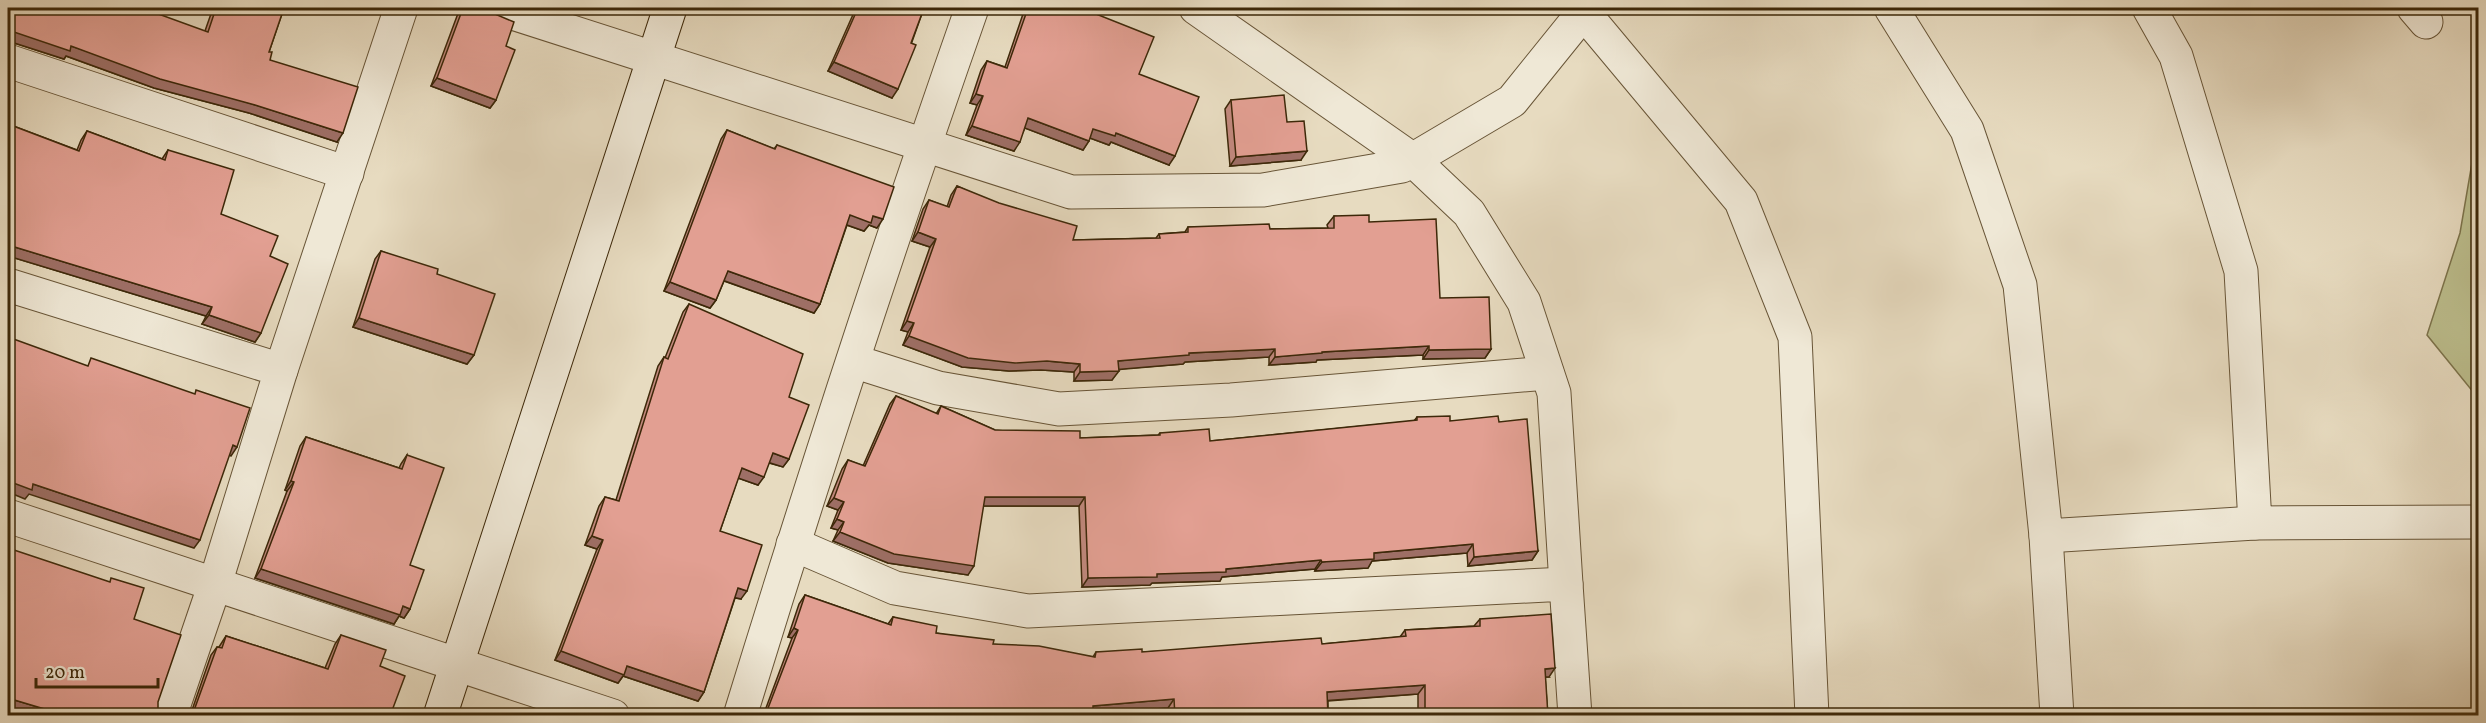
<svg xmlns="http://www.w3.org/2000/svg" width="2486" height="723" font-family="Vollkorn,serif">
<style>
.green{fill:#bcbe8d;stroke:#7c734b;stroke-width:1.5}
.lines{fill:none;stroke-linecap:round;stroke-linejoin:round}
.street-casing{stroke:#685537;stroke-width:35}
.secondary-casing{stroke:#3d2809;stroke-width:35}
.street{stroke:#efe8d6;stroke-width:33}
.secondary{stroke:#efe8d6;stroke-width:33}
.wall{fill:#c2897e;stroke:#3d2809;stroke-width:1.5}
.shaded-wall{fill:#9e6f66;stroke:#3d2809;stroke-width:1.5}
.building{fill:#e29f92;stroke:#3d2809;stroke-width:1.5}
</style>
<rect width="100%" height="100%" fill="#e7dbc0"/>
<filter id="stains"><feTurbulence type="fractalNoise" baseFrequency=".00333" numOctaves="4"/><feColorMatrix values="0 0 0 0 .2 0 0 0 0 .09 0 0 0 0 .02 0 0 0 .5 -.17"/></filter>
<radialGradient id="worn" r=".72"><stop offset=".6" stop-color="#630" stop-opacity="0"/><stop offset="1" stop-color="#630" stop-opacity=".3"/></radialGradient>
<polygon class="green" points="2478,145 2478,398 2427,335 2460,233 2474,151"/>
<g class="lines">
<defs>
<g id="street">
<polyline points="497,8 1071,192 1263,190 1402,166 1512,101 1587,8"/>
<polyline points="1196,8 1413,160 1469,213 1524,302 1554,393 1566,584"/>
<polyline points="1577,8 1584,13 1741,201 1795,337 1812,716"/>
<polyline points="1891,8 1967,130 2020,285 2046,536 2255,523"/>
<polyline points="2149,8 2176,56 2241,271 2255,523 2478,522"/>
<polyline points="2414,8 2426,22"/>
<polyline points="8,61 347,173"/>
<polyline points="8,285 281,370 215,584 170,716"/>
<polyline points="853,361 938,388 1059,409 1231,400 1547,373"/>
<polyline points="281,370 401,8"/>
<polyline points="8,516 613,716"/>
<polyline points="2046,536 2057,716"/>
<polyline points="793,544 895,588 1028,611 1566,584 1575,716"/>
<path d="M740,716C813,478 890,242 972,8"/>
</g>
<polyline id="secondary" points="440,716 670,8"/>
</defs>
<use href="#street" class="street-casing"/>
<use href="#secondary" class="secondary-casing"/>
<use href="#street" class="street"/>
<use href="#secondary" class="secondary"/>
</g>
<g class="wall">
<polygon points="213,8 284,8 269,52 270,60 337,142 249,113 154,88 66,56 64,59 8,41 205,31"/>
<polygon points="460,8 487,8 506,46 496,100 490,108 431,86"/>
<polygon points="848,8 924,8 892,98 828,71 855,10"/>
<polygon points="1025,8 1081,8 1139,74 1169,165 1111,142 1109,145 1090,138 1083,150 1025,128 1014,151 966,135 977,105 970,103 981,70 987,61 1005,67"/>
<polygon points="1231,100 1287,122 1301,160 1230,166 1225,109"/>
<polygon points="8,124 77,150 81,140 87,131 162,159 168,150 221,214 270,256 261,333 255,342 202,324 206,316 8,256"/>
<polygon points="727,130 774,149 777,145 877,228 869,225 864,231 847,225 820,304 814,313 724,281 716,300 710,308 664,291 721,139"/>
<polygon points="957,186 1073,240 1156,238 1159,234 1185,232 1188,227 1270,229 1328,228 1327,225 1334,216 1369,222 1440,298 1491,349 1485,358 1423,359 1423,355 1317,360 1316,362 1269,365 1269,357 1185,362 1183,364 1119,369 1112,380 1074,381 1074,372 1041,370 1009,371 962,367 903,345 908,332 901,330 930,247 912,241 923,209 929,200 947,207 951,195"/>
<polygon points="381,251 437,274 474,355 467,364 353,327 375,259"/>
<polygon points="689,304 789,397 789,459 783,467 769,463 758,485 738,478 720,531 741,599 735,598 704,692 698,701 623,676 618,683 555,660 597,549 585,545 599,506 605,497 616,500 658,366 664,357 665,358 683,312"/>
<polygon points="896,396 936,414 941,406 995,430 1080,438 1158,435 1160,433 1210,441 1414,421 1417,417 1450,421 1499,422 1538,551 1532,560 1468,566 1467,553 1372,561 1368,568 1315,571 1315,569 1222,577 1220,581 1152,583 1150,585 1082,587 1079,506 983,506 968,575 888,563 833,541 838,530 831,528 838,510 827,506 842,469 848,460 863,466 890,404"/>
<polygon points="306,437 399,468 401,464 407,455 410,565 410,609 404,618 399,616 394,624 255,578 287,491 285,490 300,446"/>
<polygon points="805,595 888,624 893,617 936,633 993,644 1093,657 1096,652 1142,652 1322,644 1400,637 1405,630 1474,626 1480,619 1549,677 1545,677 1548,716 1418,716 1418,694 1328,701 1328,716 1169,716 1168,708 1093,714 1093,716 763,716 792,638 788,637 799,604"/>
<polygon points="341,635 380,666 390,716 190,716 211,655 217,647 219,647 226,636 325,668 335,644"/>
</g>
<g class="shaded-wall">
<polygon points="8,30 71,46 343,133 337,142 249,113 154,88 66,56 64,59 8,41"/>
<polygon points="834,62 898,89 892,98 828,71"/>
<polygon points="437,78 496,100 490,108 431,86"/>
<polygon points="976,94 983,96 977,105 970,103"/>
<polygon points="1028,118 1089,141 1083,150 1022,127"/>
<polygon points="972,126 1020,142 1014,151 966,135"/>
<polygon points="1093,129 1116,133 1175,156 1169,165 1111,142 1109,145 1087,137"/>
<polygon points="1307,151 1301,160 1230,166 1236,157"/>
<polygon points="850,215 873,216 883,219 877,228 869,225 864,231 844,224"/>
<polygon points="918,232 936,239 930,247 912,241"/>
<polygon points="8,245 212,307 206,316 8,256"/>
<polygon points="728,271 820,304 814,313 722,280"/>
<polygon points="670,282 716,300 710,308 664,291"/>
<polygon points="209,315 261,333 255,342 202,324"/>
<polygon points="359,318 474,355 467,364 353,327"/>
<polygon points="907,321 914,323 908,332 901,330"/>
<polygon points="909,336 1047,361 1080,364 1074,372 1041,370 1009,371 962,367 903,345"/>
<polygon points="1429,346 1423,355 1317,360 1316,362 1269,365 1275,357 1322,352"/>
<polygon points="1275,349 1269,357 1185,362 1183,364 1112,370 1118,361 1189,353"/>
<polygon points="1491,349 1485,358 1423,359 1429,350"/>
<polygon points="1119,371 1112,380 1074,381 1080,372"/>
<polygon points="233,445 237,447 231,456 227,454"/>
<polygon points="773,453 789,459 783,467 767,462"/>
<polygon points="742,468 764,477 758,485 735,477"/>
<polygon points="8,481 33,484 200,540 194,548 29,494 25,499 8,492"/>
<polygon points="291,481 294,482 287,491 285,490"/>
<polygon points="985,497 1085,497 1079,506 979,506"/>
<polygon points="834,498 844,502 838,510 827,506"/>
<polygon points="837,519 844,522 838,530 831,528"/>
<polygon points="840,532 974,566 968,575 888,563 833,541"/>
<polygon points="592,536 603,540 597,549 585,545"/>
<polygon points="1473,544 1467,553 1372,561 1368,568 1315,571 1322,562 1374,553"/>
<polygon points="1538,551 1532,560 1468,566 1474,557"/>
<polygon points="1321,560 1315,569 1222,577 1220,581 1152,583 1150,585 1082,587 1088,578 1226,569"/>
<polygon points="261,569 403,606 410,609 404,618 399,616 394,624 255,578"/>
<polygon points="738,588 747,591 741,599 732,597"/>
<polygon points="794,628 798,630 792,638 788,637"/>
<polygon points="561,651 627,666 704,692 698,701 623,676 618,683 555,660"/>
<polygon points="1555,668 1549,677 1538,677 1545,669"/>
<polygon points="1425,685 1418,694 1321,701 1327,692"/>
<polygon points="8,694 12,695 8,702"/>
<polygon points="11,699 68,716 32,716 8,709 8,704"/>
<polygon points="1174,699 1168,708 1087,714 1093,706"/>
</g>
<g class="building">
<polygon points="8,8 142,8 208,32 216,8 284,8 269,52 272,52 270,60 358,87 343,133 255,105 160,79 71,46 70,51 8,30"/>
<polygon points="463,8 487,8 490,12 514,22 506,46 515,50 496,100 437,78"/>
<polygon points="858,8 924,8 911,43 916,45 898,89 834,62"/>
<polygon points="1028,8 1081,8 1154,37 1139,74 1199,97 1175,156 1116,133 1115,136 1093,129 1089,141 1028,118 1020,142 972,126 983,96 976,94 987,61 1007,68"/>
<polygon points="1284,95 1287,122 1304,121 1307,151 1236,157 1231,100"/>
<polygon points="8,124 79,151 87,131 165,160 168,150 234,170 221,214 278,236 270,256 288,264 261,333 209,315 212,307 8,245"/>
<polygon points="727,130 775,149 777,145 894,187 883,219 873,216 871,223 850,215 820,304 728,271 716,300 670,282"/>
<polygon points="957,186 999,203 1077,226 1073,240 1160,238 1159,234 1188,232 1188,227 1269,224 1270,229 1334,228 1334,216 1369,215 1369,222 1436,219 1440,298 1489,297 1491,349 1429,350 1429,346 1322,352 1322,353 1275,357 1275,349 1189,353 1189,355 1118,361 1119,371 1080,372 1080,364 1047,361 1015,363 968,358 909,336 914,323 907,321 936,239 918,232 929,200 949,207"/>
<polygon points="381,251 438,269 437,274 495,294 474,355 359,318"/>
<polygon points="689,304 803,354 789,397 809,405 789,459 773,453 764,477 742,468 720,531 762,545 747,591 738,588 704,692 627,666 624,675 561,651 603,540 592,536 605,497 619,501 664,357 668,359"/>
<polygon points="8,337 88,366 91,358 195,394 196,390 250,408 237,447 233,445 200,540 33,484 32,490 8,481"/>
<polygon points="896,396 938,414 941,406 995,430 1080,431 1080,438 1160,435 1160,433 1209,429 1210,441 1417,420 1417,417 1450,416 1450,421 1498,416 1499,422 1527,419 1538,551 1474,557 1473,544 1374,553 1374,559 1322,562 1321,560 1226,569 1226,572 1157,574 1157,577 1088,578 1085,497 985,497 974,566 894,554 840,532 844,522 837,519 844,502 834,498 848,460 865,466"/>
<polygon points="306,437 402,469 407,455 444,468 410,565 424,570 410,609 403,606 400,615 261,569 294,482 291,481"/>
<polygon points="8,548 110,582 111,578 144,588 134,619 181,635 158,702 158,710 160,716 68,716 11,699 12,695 8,694"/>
<polygon points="805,595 891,625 893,617 937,626 936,633 994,640 993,644 1039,646 1095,657 1096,652 1142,649 1142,652 1321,638 1322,644 1406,636 1405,630 1480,626 1480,619 1551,614 1555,668 1545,669 1548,716 1425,716 1425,685 1327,692 1328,716 1175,716 1174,699 1093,706 1093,716 765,716 798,630 794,628"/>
<polygon points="341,635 386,650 380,666 405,676 390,716 192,716 217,647 222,648 226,636 328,669"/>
</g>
<rect width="2486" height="723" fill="none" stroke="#e7dbc0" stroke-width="30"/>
<rect x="9" y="9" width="2468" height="705" fill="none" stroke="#3d2809" stroke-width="3"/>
<rect x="15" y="15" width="2456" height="693" fill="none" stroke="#3d2809" stroke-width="1.5"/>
<path d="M36 678v9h122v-9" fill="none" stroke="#3d2809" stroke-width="3"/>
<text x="45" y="678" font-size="18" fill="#3d2809" stroke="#efe8d6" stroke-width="4.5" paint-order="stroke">20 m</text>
<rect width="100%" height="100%" filter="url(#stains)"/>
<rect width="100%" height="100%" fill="url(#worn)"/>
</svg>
